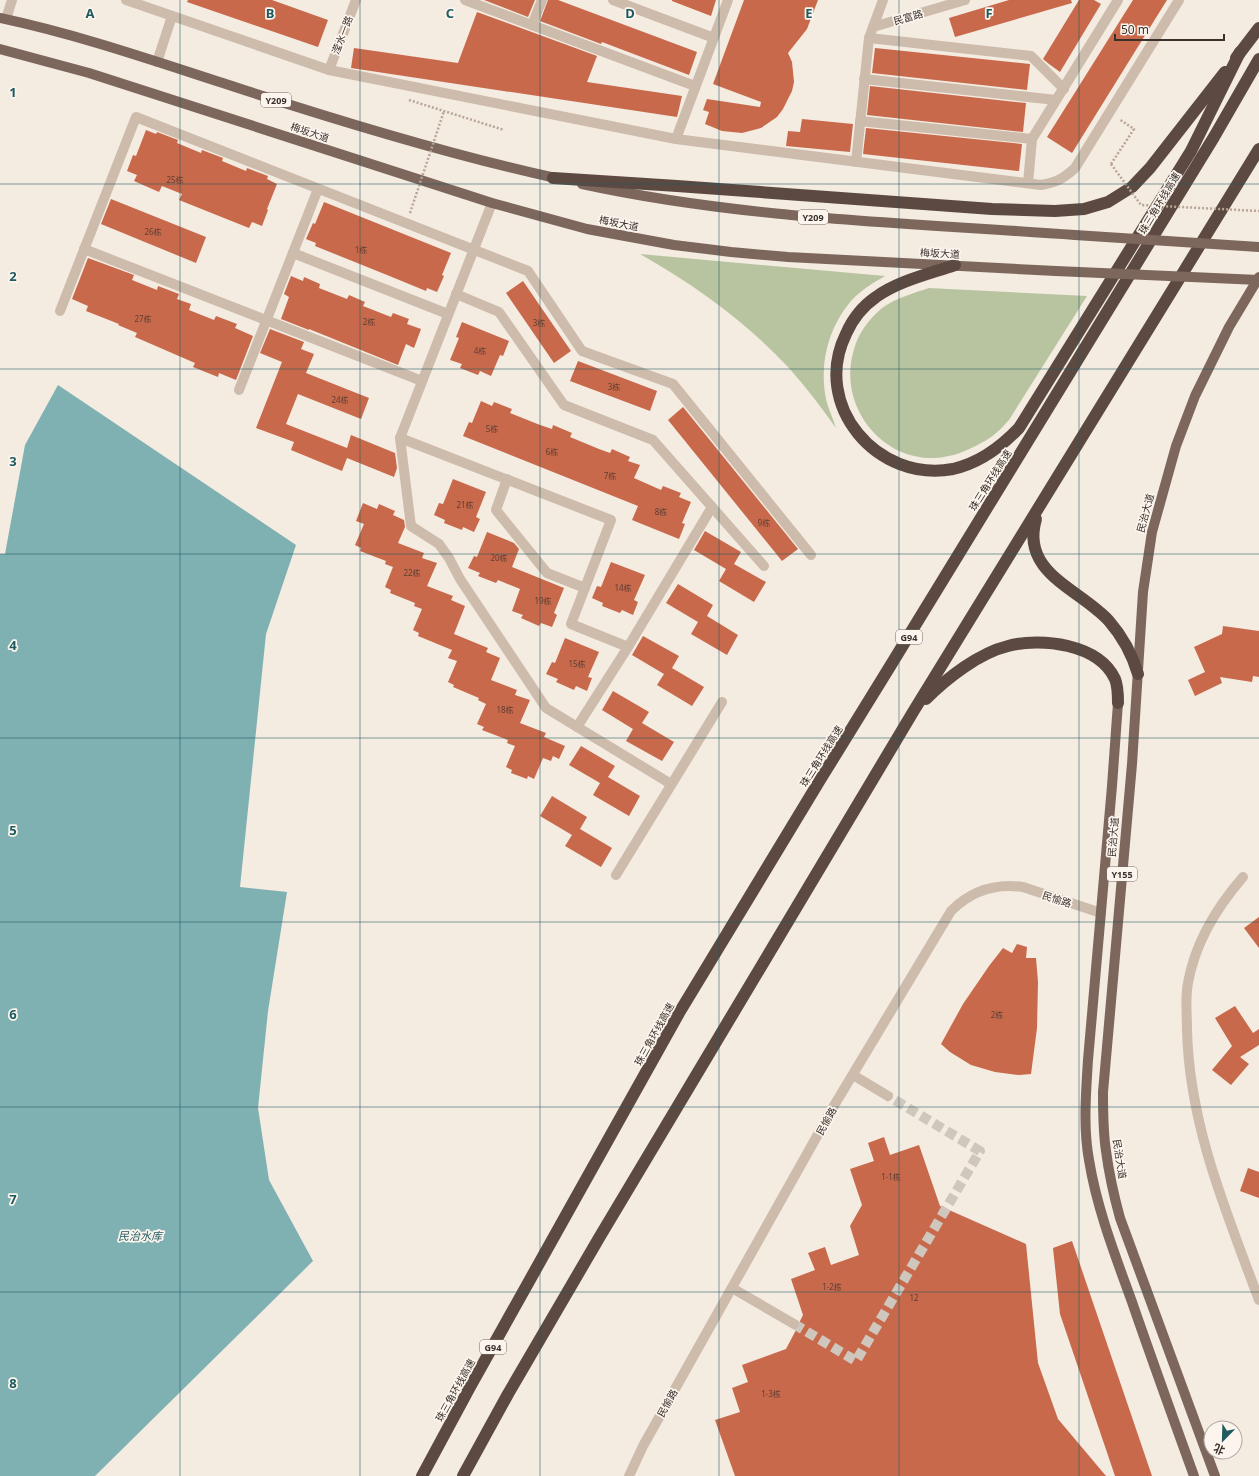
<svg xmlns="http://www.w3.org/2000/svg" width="1259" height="1476" font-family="'Noto Sans','Noto Sans SC',sans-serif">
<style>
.green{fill:#b8c4a0}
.water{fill:#7fb0b2}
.building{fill:#c8694b}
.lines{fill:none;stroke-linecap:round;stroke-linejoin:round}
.minor-tunnel{stroke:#cfc6bd;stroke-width:10;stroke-dasharray:10 5;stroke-linecap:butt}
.path{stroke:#b9a596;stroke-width:2.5;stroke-dasharray:2 2;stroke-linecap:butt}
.minor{stroke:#cdbbac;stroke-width:10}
.major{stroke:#7d675c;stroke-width:10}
.highway{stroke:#5c4a42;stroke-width:12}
.path-bridge{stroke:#b9a596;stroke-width:2.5;stroke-dasharray:2 2;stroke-linecap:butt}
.major-bridge{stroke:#7d675c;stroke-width:10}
.grid{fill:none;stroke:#1f5a5e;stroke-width:1;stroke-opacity:0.55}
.labels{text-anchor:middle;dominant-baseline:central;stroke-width:3.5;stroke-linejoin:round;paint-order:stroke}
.number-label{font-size:8px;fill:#5e3e33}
.shield{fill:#fbf5ee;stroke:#756b66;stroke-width:1}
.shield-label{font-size:9px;font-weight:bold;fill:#3b302b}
.street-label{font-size:10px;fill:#3b302b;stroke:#fbf5ee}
.water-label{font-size:11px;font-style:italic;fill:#1f5a5e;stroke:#fbf5ee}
.grid-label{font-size:13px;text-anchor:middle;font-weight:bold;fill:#1f5a5e;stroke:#fbf5ee;stroke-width:3.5;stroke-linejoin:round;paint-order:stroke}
</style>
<rect width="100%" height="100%" fill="#f4ebe1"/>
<g class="green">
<path d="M640,254L885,276C873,283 861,290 851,301C828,328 819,364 826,399C828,408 833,418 836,428C821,407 806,387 789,368C746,322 695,285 640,254Z"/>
<path d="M929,288L1087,296L1009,420C1001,429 992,438 981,443C967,451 952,457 935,458C880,460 839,405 853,353C857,335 868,320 882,308C896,298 914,293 929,288Z"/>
</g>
<polygon class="water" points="58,385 296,545 266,634 240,887 287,892 268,1011 258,1108 269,1180 313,1261 95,1476 0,1476 0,554 5,554 25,445"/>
<g class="building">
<polygon points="188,0 272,0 328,20 318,47 187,2"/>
<polygon points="484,0 535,0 528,17"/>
<polygon points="548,0 558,0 697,52 689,75 602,42 601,44 540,21"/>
<polygon points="672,0 716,0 711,16 672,1"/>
<polygon points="744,0 818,0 807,29 788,53 792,62 794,82 792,91 783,109 777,117 761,128 742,133 722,131 705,124 709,112 703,110 707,99 760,107 761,102 713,84"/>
<polygon points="1009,0 1071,0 1072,3 955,37 949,18"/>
<polygon points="1079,0 1094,0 1101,4 1060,72 1049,64 1043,59"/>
<polygon points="1133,0 1167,0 1072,153 1047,137"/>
<polygon points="477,12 597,56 587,82 682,96 677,117 351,68 354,48 458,63"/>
<polygon points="875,48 1030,64 1027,90 872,73"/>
<polygon points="870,86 1026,103 1023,132 867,115"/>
<polygon points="802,119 853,124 850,152 786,146 788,131 800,132"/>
<polygon points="866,128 1022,144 1019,171 863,154"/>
<polygon points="146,130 156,134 157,132 178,140 177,143 201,153 202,150 223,158 222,161 246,171 247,168 268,176 267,179 277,184 267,209 268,210 262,226 252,222 249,228 179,200 182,194 162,186 159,192 134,181 137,175 127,171 133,155 136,156"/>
<polygon points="111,199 206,237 196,263 101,224"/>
<polygon points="324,202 451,253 442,275 444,276 437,292 427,288 426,291 392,277 315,246 316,243 306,239 313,223 315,224"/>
<polygon points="88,258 134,275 132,280 157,290 158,286 179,294 177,299 191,304 189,310 214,320 216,316 237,324 235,328 253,336 236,380 219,373 218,377 193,367 195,363 135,337 137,333 118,325 119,324 86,311 88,306 72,299"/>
<polygon points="291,276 303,281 304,277 320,284 319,288 347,299 349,295 365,302 363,306 391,317 393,313 409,319 407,324 421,329 414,348 406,344 398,365 309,329 309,330 281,319 289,297 284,294"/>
<polygon points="523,281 571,351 554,363 506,293"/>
<polygon points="462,322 509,341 503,356 500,355 491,376 480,371 478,375 460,368 462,364 450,360 459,338 456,337"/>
<polygon points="270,329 304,342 301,349 314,354 306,373 369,398 361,419 298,394 286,424 347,448 351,435 395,453 397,468 394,477 347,458 342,471 291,450 294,442 256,428 282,362 260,353"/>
<polygon points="578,361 657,391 650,411 570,381"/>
<polygon points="481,401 492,406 494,402 512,409 510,413 540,425 552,429 553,425 572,433 570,437 599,449 610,453 612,449 630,457 628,461 640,465 634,478 661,490 663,486 681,493 679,497 691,502 682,523 685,524 679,539 632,520 638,506 463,436 469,422 472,423"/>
<polygon points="683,407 798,549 782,561 668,420"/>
<polygon points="453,479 486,492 476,517 480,519 474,532 463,527 462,530 444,523 445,520 434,515 439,503 443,504"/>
<polygon points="363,503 377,509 379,504 395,511 393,515 404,520 405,527 398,543 424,553 422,558 437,563 427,586 453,596 451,600 465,606 454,634 488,648 486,652 500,658 491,680 517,690 515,695 530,700 520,723 546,733 544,737 565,746 559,759 553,756 551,761 543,758 534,779 528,776 527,779 511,773 512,770 506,767 515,746 507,743 508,740 482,730 484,727 477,724 486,704 478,700 479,698 453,687 454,685 448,682 457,661 448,658 452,650 418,636 419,633 413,630 422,609 414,606 415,603 390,593 391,590 385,587 393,567 385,564 386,561 360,551 361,548 355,545 364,524 356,521"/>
<polygon points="705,531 741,552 734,564 766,582 754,602 719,581 726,569 694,550"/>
<polygon points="487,532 514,543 519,549 512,567 564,588 554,613 557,615 552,627 541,623 539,626 521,618 523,615 512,611 520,589 498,580 496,583 478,576 480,573 468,568 474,556 477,557"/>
<polygon points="611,562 645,575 634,600 638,602 633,615 622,610 620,613 602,606 603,603 592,598 597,586 601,587"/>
<polygon points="678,584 713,605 707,616 738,635 727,655 691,634 698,622 666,603"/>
<polygon points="1223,626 1259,631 1259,677 1253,676 1252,682 1220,677 1222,683 1195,696 1188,680 1205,672 1194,647 1222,634"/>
<polygon points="643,636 679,656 672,668 704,687 692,706 657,685 664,674 632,655"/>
<polygon points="565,638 599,652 588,677 592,678 587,691 576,686 574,690 556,682 558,679 546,674 552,662 555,663"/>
<polygon points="613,691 649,712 642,723 674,742 662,761 626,741 633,729 602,710"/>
<polygon points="581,746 615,766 608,777 640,796 629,816 593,795 600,783 569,765"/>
<polygon points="552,796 587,817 580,829 612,848 601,867 565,846 572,835 540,816"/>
<polygon points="1259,917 1259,948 1244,928"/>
<polygon points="1017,944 1027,947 1026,958 1036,958 1038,982 1037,1028 1031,1074 1019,1075 995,1072 971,1065 950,1052 941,1044 963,1004 989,966 1003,948 1012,953"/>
<polygon points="1235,1006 1253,1033 1259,1029 1259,1045 1240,1057 1249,1064 1231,1085 1212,1070 1232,1046 1215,1018"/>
<polygon points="884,1137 890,1155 919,1145 940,1206 1026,1244 1038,1363 1058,1419 1106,1476 735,1476 715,1420 740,1412 732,1388 748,1382 742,1365 786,1349 796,1330 800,1327 800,1321 803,1315 791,1279 815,1270 808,1253 825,1247 831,1265 859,1255 850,1226 862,1205 850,1169 874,1161 868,1143"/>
<polygon points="1248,1168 1259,1172 1259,1198 1240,1191"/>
<polygon points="1072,1241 1152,1476 1115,1476 1060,1314 1053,1248"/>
</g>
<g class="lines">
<polyline class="minor-tunnel" points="794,1324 856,1361 980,1151 888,1096"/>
<g class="path">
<polyline points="409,100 504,130"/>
<polyline points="1111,164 1134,129 1119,119"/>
</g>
<g class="minor">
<path d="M126,0L329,70L676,139L1041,185C1057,182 1063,179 1075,168L1179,0"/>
<polyline points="465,0 695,86"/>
<polyline points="613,0 714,38"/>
<polyline points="6,19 12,0"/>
<polyline points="532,25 542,0"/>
<polyline points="873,27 965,0"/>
<polyline points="869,38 1031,56 1064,89"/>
<polyline points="157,62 172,16"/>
<polyline points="329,70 356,0"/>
<polyline points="864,79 1056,100"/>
<polyline points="860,121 1032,139"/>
<polyline points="676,139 728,0"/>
<polyline points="856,162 869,38 883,0"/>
<polyline points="1028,183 1032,139 1118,0"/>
<polyline points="492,203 400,438 411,526 439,544 449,558 460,579 546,708 671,784"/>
<polyline points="84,249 422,381"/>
<polyline points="293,253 448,314"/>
<polyline points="456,294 499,312 564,405 653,440 764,566"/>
<polyline points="60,311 136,117 528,271 582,351 673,384 811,555"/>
<polyline points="239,390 318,189"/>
<polyline points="400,438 611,520 571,624 628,647"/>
<polyline points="507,479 496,510 547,573 585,588"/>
<polyline points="577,727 628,647 712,507"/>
<polyline points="616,875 722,702"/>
<path d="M1243,877C1217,907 1195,943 1188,983C1185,998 1187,1014 1187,1029C1189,1125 1226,1211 1259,1300"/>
<polyline points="853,1075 888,1096"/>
<polyline points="732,1288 794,1324"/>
<path d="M629,1476L643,1446L835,1104L951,911C971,891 994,883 1023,887L1101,913"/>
</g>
<g class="major">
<path d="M0,18C80,35 157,62 235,87C342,122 450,155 560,179"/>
<polyline points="0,49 89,73 492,203 587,229 674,245 731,252 788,257 1056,271"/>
<path d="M582,184C743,219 910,223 1075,235"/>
<path d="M1118,703L1112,786L1088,1060C1086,1093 1083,1127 1089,1160C1097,1209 1115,1255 1132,1302C1152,1360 1173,1418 1194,1476"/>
<path d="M1215,1476L1120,1218C1114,1196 1109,1174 1106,1151C1103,1132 1103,1112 1103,1092L1132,764L1143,592L1152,532L1176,446L1195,396L1229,327L1259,277"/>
</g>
<g class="highway">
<polyline points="1236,58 1259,28"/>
<polyline points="553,178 677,186 992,209 1055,211 1084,209 1108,202 1132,187 1150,168 1225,72"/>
<path d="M955,265C929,274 898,281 876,297C863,306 852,320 846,334C811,405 877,483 953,469C980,463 1001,447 1019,428L1191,151L1240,52"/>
<path d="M1036,519C1020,573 1080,589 1109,621C1123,637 1132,654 1138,674"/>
<path d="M926,699C947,678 979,653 1008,646C1041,637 1099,644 1115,679C1118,686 1118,695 1118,703"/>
<polyline points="422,1476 470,1387 679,1013 820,780 889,668 1214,137 1259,59"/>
<polyline points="463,1476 508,1394 599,1238 913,712 1259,149"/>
</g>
<g class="path-bridge">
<polyline points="1111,164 1141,205 1259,211"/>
<polyline points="410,213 444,111"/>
</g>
<g class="major-bridge">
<polyline points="1075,235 1259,247"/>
<polyline points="1056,271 1259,280"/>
</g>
</g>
<path class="grid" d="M180,0V1476M360,0V1476M540,0V1476M719,0V1476M899,0V1476M1079,0V1476M0,184H1259M0,369H1259M0,554H1259M0,738H1259M0,922H1259M0,1107H1259M0,1292H1259"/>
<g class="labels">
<g class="number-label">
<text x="175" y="179">25栋</text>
<text x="153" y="231">26栋</text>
<text x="361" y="249">1栋</text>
<text x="143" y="318">27栋</text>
<text x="369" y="321">2栋</text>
<text x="539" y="322">3栋</text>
<text x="480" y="350">4栋</text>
<text x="614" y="386">3栋</text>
<text x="340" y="399">24栋</text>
<text x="492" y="428">5栋</text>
<text x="552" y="451">6栋</text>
<text x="610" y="475">7栋</text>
<text x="465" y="504">21栋</text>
<text x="661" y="511">8栋</text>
<text x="764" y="522">9栋</text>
<text x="499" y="557">20栋</text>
<text x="412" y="572">22栋</text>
<text x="623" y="587">14栋</text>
<text x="543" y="600">19栋</text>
<text x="577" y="663">15栋</text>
<text x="505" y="709">18栋</text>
<text x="997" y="1014">2栋</text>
<text x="891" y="1176">1-1栋</text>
<text x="832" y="1286">1-2栋</text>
<text x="914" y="1297">12</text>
<text x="771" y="1393">1-3栋</text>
</g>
<g class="shield">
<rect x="261" y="93" width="30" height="14" rx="3"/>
<rect x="798" y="210" width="30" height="14" rx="3"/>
<rect x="896" y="630" width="26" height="14" rx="3"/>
<rect x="1107" y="867" width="30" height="14" rx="3"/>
<rect x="480" y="1340" width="26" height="14" rx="3"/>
</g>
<g class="shield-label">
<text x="276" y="100">Y209</text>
<text x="813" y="217">Y209</text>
<text x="909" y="637">G94</text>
<text x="1122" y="874">Y155</text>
<text x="493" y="1347">G94</text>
</g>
<g class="street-label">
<text transform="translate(908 17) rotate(-16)">民富路</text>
<text transform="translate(342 35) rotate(-69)">滢水一路</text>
<text transform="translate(310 132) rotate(18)">梅坂大道</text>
<text transform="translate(1159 203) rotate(-59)">珠三角环线高速</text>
<text transform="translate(619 223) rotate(11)">梅坂大道</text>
<text transform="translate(940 253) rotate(3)">梅坂大道</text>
<text transform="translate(990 480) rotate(-58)">珠三角环线高速</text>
<text transform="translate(1145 513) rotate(-75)">民治大道</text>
<text transform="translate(821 756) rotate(-58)">珠三角环线高速</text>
<text transform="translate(1113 837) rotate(-85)">民治大道</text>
<text transform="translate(1057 899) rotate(18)">民愉路</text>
<text transform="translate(654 1034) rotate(-61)">珠三角环线高速</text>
<text transform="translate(826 1121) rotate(-61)">民愉路</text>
<text transform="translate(1120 1159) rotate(81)">民治大道</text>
<text transform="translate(455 1390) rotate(-61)">珠三角环线高速</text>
<text transform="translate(667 1403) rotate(-61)">民愉路</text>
</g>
<g class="water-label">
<text x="140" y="1235">民治水库</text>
</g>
</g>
<g class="grid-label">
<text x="90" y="18">A</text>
<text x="270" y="18">B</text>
<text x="450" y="18">C</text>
<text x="630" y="18">D</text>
<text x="809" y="18">E</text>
<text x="989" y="18">F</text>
<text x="13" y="97">1</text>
<text x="13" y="281">2</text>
<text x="13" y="466">3</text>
<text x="13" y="650">4</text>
<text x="13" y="835">5</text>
<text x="13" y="1019">6</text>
<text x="13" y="1204">7</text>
<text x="13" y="1388">8</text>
</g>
<g transform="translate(1223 1440) rotate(203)"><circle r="19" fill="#fbf5ee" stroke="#aea6a0"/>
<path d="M0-3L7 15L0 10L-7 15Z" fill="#1f5a5e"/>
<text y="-6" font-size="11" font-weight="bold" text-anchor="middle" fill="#3b302b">北</text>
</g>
<path d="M1115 34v6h109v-6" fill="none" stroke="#3b302b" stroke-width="2"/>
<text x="1121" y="34" font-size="12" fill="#3b302b" stroke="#fbf5ee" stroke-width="3" paint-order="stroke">50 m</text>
</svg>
